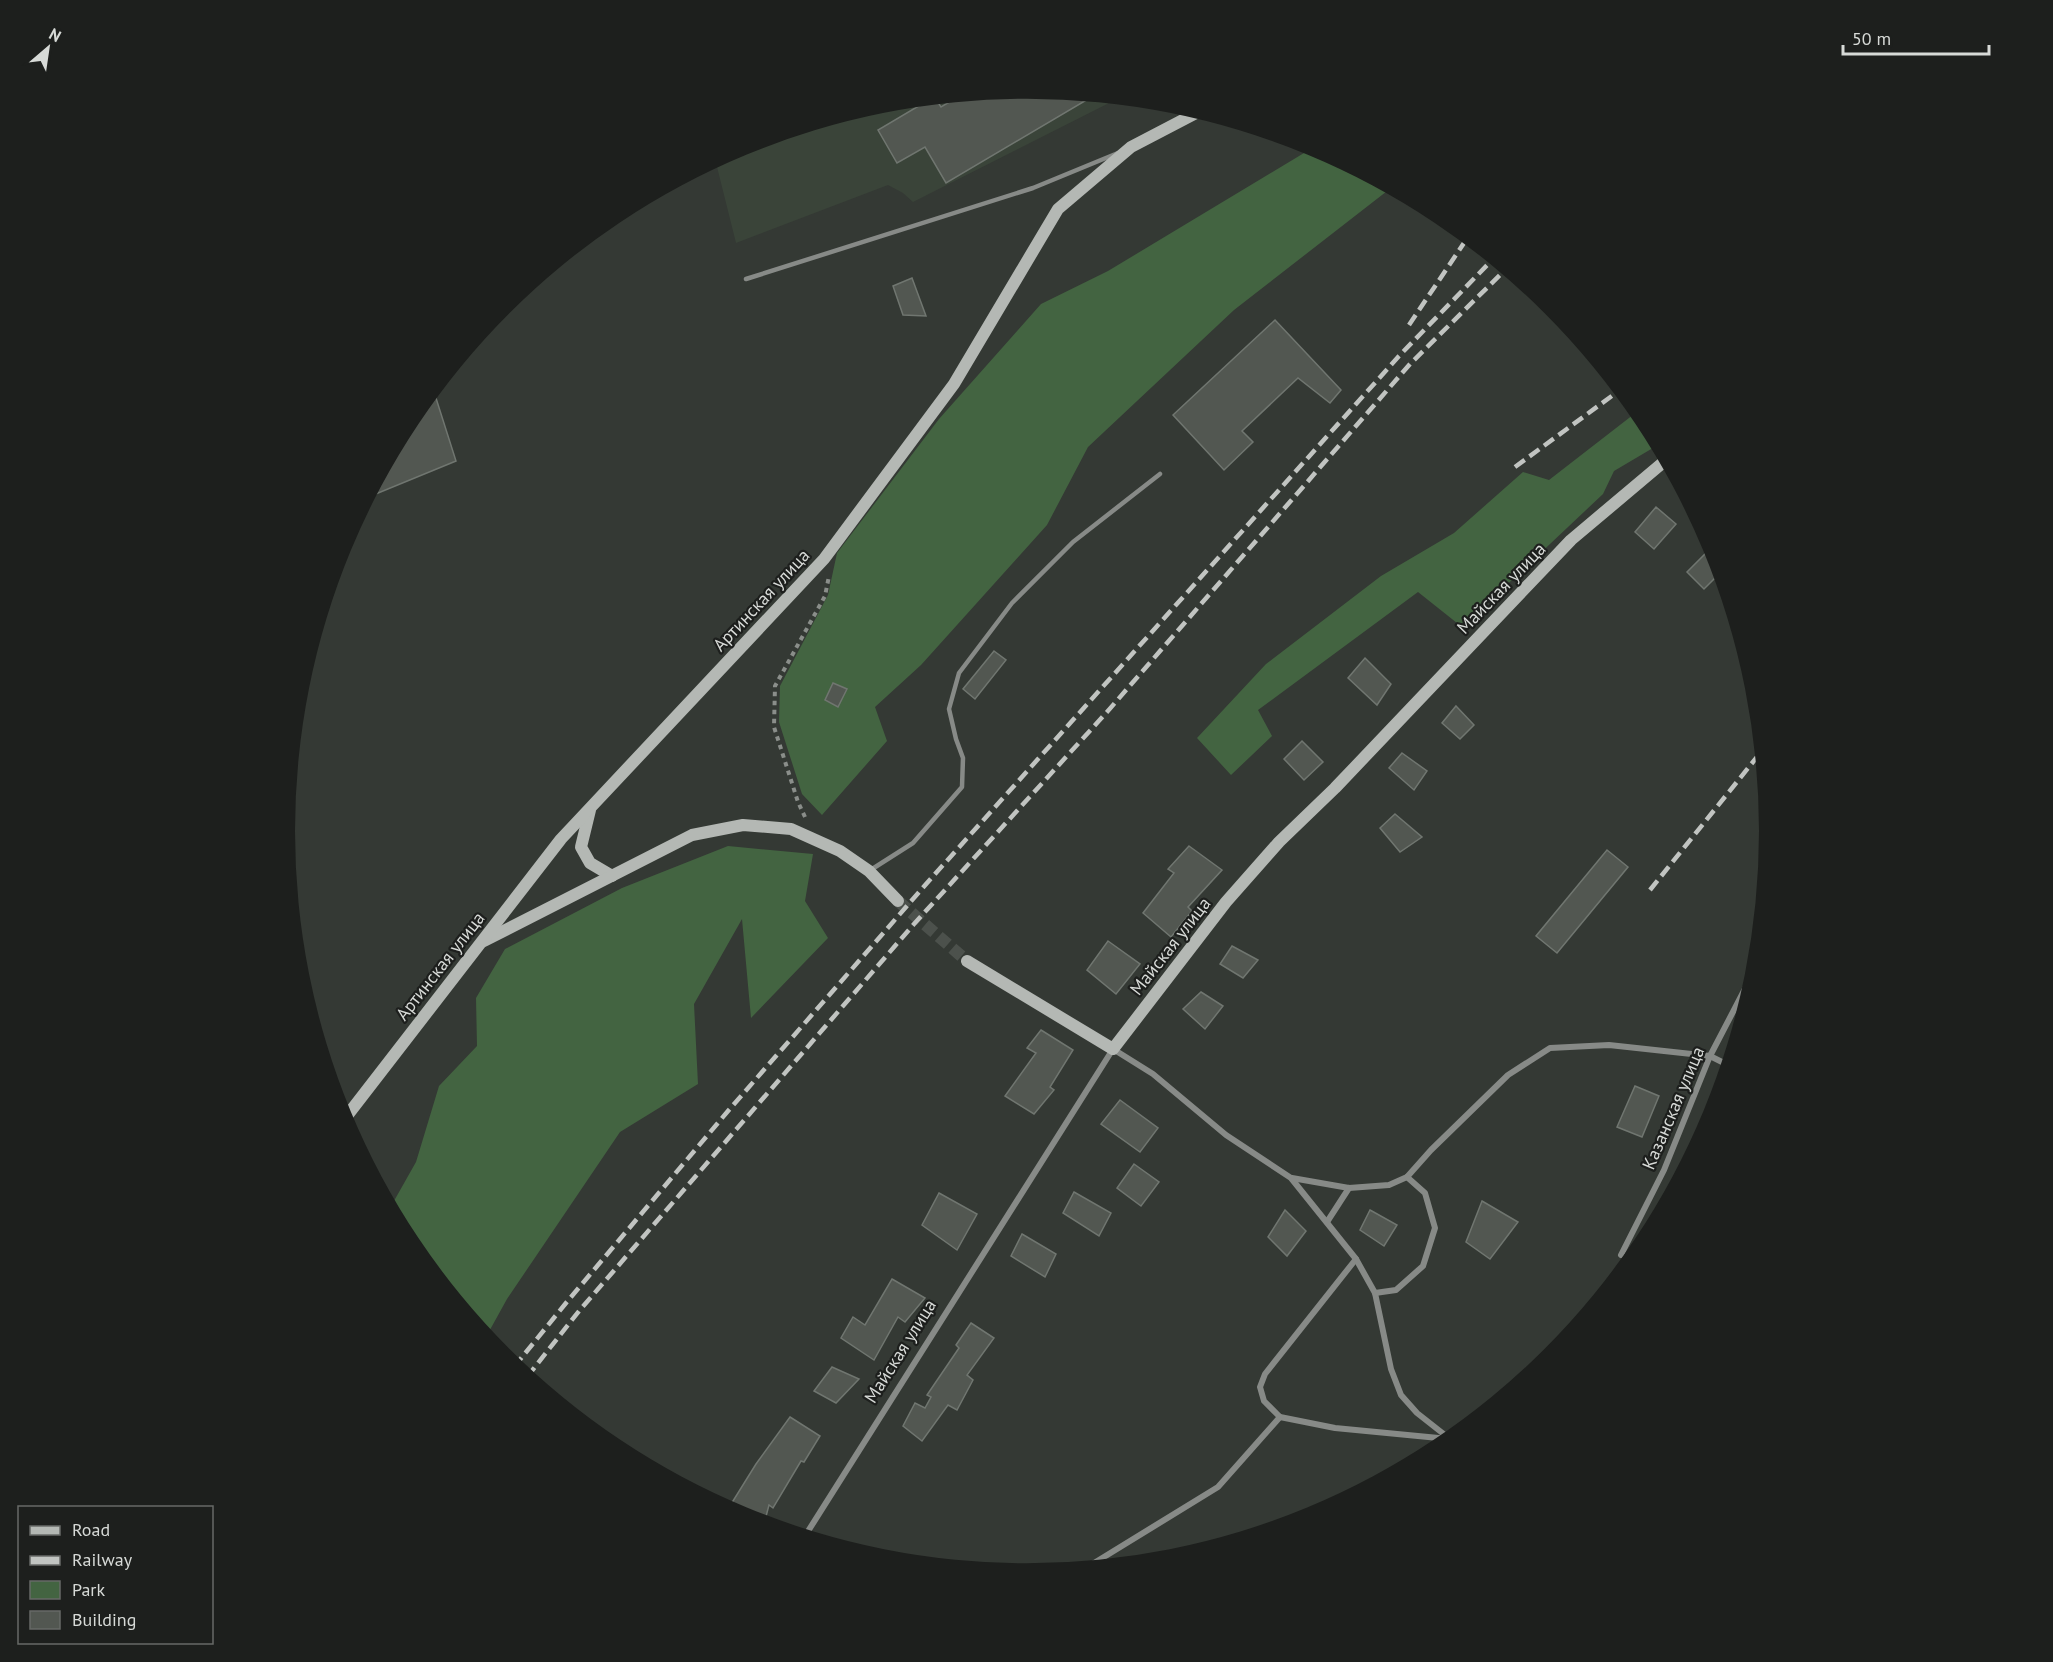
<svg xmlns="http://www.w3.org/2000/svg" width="2053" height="1662" font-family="'PT Sans',sans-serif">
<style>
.built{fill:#3a4439}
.green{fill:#436441}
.building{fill:#525751;stroke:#707670;stroke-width:1.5}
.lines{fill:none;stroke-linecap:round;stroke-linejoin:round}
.secondary-tunnel{stroke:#4c514c;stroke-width:12;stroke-dasharray:12 6;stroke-linecap:butt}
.path{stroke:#8a8e8a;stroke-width:4;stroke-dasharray:4.5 4.5;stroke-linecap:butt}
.lane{stroke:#878a87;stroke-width:4.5}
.street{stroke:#878a87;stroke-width:6}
.secondary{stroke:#b4b8b4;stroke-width:12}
.rail{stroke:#c1c4c1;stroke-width:4.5;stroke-dasharray:12 6;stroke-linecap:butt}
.labels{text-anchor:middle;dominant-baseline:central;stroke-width:4.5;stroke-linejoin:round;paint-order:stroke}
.street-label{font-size:18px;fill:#d7dad7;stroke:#1d1f1d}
</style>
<rect width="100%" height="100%" fill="#343934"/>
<polygon class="built" points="1026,89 1119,98 913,202 903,193 888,185 736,243 715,159 743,145 882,103"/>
<g class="green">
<polygon points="1314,147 1391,188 1234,310 1088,447 1047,525 921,665 875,707 887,741 822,815 802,794 779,722 780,686 828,595 837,553 939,419 1041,304 1108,271"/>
<polygon points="1638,411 1658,445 1614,471 1603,494 1462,627 1418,592 1258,710 1272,736 1231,775 1197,738 1266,664 1381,576 1454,533 1523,472 1549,480"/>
<polygon points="728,846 813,854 805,901 828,938 751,1018 742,919 694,1004 698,1084 620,1132 507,1299 486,1337 409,1243 390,1208 416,1162 439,1086 477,1046 476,998 505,949 622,888"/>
</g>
<g class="building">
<polygon points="1026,88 1095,95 946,183 925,147 897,163 878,130 932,98 935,98 941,107 961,95"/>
<polygon points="912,278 926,316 903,315 893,286"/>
<polygon points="1275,320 1341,390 1330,403 1298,378 1242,431 1253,442 1224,470 1173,415"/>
<polygon points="435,395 456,461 366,498 409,418 423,402"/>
<polygon points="1656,507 1676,524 1654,549 1635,532"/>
<polygon points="1712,547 1720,573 1704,589 1687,572"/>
<polygon points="994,651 1006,660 975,699 963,689"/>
<polygon points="1365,658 1391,684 1377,705 1348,678"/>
<polygon points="833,683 847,689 838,707 825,700"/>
<polygon points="1456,706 1474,725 1460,739 1442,723"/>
<polygon points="1302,741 1323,762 1304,780 1284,759"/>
<polygon points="1402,753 1427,771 1414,790 1389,768"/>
<polygon points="1395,814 1422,837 1400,852 1380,828"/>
<polygon points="1189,846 1222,870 1188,907 1192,911 1171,937 1143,913 1174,873 1168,869"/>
<polygon points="1607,850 1628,867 1557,953 1536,936"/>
<polygon points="1108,941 1140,964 1116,994 1087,970"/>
<polygon points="1232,946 1258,960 1243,978 1220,964"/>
<polygon points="1201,992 1223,1006 1205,1029 1183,1009"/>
<polygon points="1041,1030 1073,1050 1050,1087 1054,1090 1034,1114 1005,1096 1036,1053 1027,1048"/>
<polygon points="1635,1086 1659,1096 1642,1137 1617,1127"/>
<polygon points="1120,1100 1158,1128 1140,1152 1101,1124"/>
<polygon points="1134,1164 1159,1182 1141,1206 1117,1188"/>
<polygon points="1074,1192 1111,1213 1099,1236 1063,1213"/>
<polygon points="939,1193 977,1214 957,1250 922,1225"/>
<polygon points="1482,1201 1518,1222 1490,1259 1466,1242"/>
<polygon points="1285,1210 1306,1231 1287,1256 1268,1237"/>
<polygon points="1370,1210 1397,1225 1384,1246 1360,1230"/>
<polygon points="1022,1234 1056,1254 1045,1277 1011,1256"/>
<polygon points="892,1279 925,1298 905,1322 898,1317 874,1360 841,1338 853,1317 865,1325"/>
<polygon points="971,1323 994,1338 967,1375 973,1380 957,1410 948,1405 922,1441 903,1426 915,1403 925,1408 931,1397 927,1395 959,1348 956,1345"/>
<polygon points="832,1367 859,1379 836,1403 814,1391"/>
<polygon points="790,1417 820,1436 804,1462 801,1461 773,1508 769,1505 764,1524 742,1517 728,1509 756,1464"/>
</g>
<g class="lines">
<polyline class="secondary-tunnel" points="898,901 967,961"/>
<polyline class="path" points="805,817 798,802 774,727 775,686 825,596 829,576"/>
<g class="lane">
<polyline points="746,279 1033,188 1118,153"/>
<polyline points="869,871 913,843 962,787 963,758 956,739 949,709 959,673 1012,603 1073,542 1160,474"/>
</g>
<g class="street">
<polyline points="1292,1178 1349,1188 1389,1185 1407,1177 1431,1150 1508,1075 1550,1048 1609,1045 1710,1056 1728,1065"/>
<polyline points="1327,1222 1349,1188"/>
<polyline points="1621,1255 1664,1170 1710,1056 1748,983 1755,974"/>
<polyline points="1356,1259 1265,1374 1260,1387 1264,1401 1280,1417 1335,1428 1449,1439"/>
<polyline points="1375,1293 1396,1290 1423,1266 1435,1228 1425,1193 1407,1177"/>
<polyline points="805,1536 1113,1049 1153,1074 1226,1135 1291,1178 1356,1259 1375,1293 1391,1369 1401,1395 1417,1413 1450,1439"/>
<polyline points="1086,1568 1218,1487 1280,1417"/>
</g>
<g class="secondary">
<polyline points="590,810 581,847 590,863 612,876"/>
<polyline points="484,941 692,835 743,825 791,829 840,851 869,871 898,901"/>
<polyline points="967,961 1113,1049 1226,902 1279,842 1335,788 1571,540 1666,460"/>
<polyline points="343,1121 561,839 824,559 954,384 1058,209 1131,147 1200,111"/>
</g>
<g class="rail">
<polyline points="1409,325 1468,237"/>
<polyline points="1515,467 1620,390"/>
<polyline points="1650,890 1761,752"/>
<polyline points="514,1367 566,1303 728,1111 927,883 1399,356 1494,258"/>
<polyline points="527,1377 579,1311 914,924 1107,712 1410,364 1506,269"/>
</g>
</g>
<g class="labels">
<g class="street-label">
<text transform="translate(1501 588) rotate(-46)">Майская улица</text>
<text transform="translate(761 600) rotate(-47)">Артинская улица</text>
<text transform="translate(1170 946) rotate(-52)">Майская улица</text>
<text transform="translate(440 966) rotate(-52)">Артинская улица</text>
<text transform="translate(1673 1108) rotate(-67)">Казанская улица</text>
<text transform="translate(900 1351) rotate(-58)">Майская улица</text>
</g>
</g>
<path d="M0 0H2053V1662H0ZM295 831a732 732 0 1 1 1464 0a732 732 0 1 1-1464 0Z" fill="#1d1f1d" fill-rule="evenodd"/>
<rect x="18" y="1506" width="195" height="138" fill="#1d1f1d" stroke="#676a67" stroke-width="1.5"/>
<rect x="30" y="1526" width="30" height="9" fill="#b4b8b4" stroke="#676a67" stroke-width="1.5"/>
<text x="72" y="1536" font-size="18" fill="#d7dad7">Road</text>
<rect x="30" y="1556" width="30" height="9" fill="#c1c4c1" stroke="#676a67" stroke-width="1.5"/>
<text x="72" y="1566" font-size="18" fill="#d7dad7">Railway</text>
<rect x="30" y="1581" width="30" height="18" fill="#436441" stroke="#676a67" stroke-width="1.5"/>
<text x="72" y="1596" font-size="18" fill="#d7dad7">Park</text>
<rect x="30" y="1611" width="30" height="18" fill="#525751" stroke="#676a67" stroke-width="1.5"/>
<text x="72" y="1626" font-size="18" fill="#d7dad7">Building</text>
<g transform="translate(48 48) rotate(29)" stroke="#1d1f1d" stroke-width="4.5" paint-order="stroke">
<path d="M0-4.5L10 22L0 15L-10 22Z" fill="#d7dad7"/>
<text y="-9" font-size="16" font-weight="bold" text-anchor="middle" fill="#d7dad7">N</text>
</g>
<path d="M1843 45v9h146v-9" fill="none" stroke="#d7dad7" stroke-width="3"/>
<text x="1852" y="45" font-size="18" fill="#d7dad7" stroke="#1d1f1d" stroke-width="4.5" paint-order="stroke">50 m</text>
</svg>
